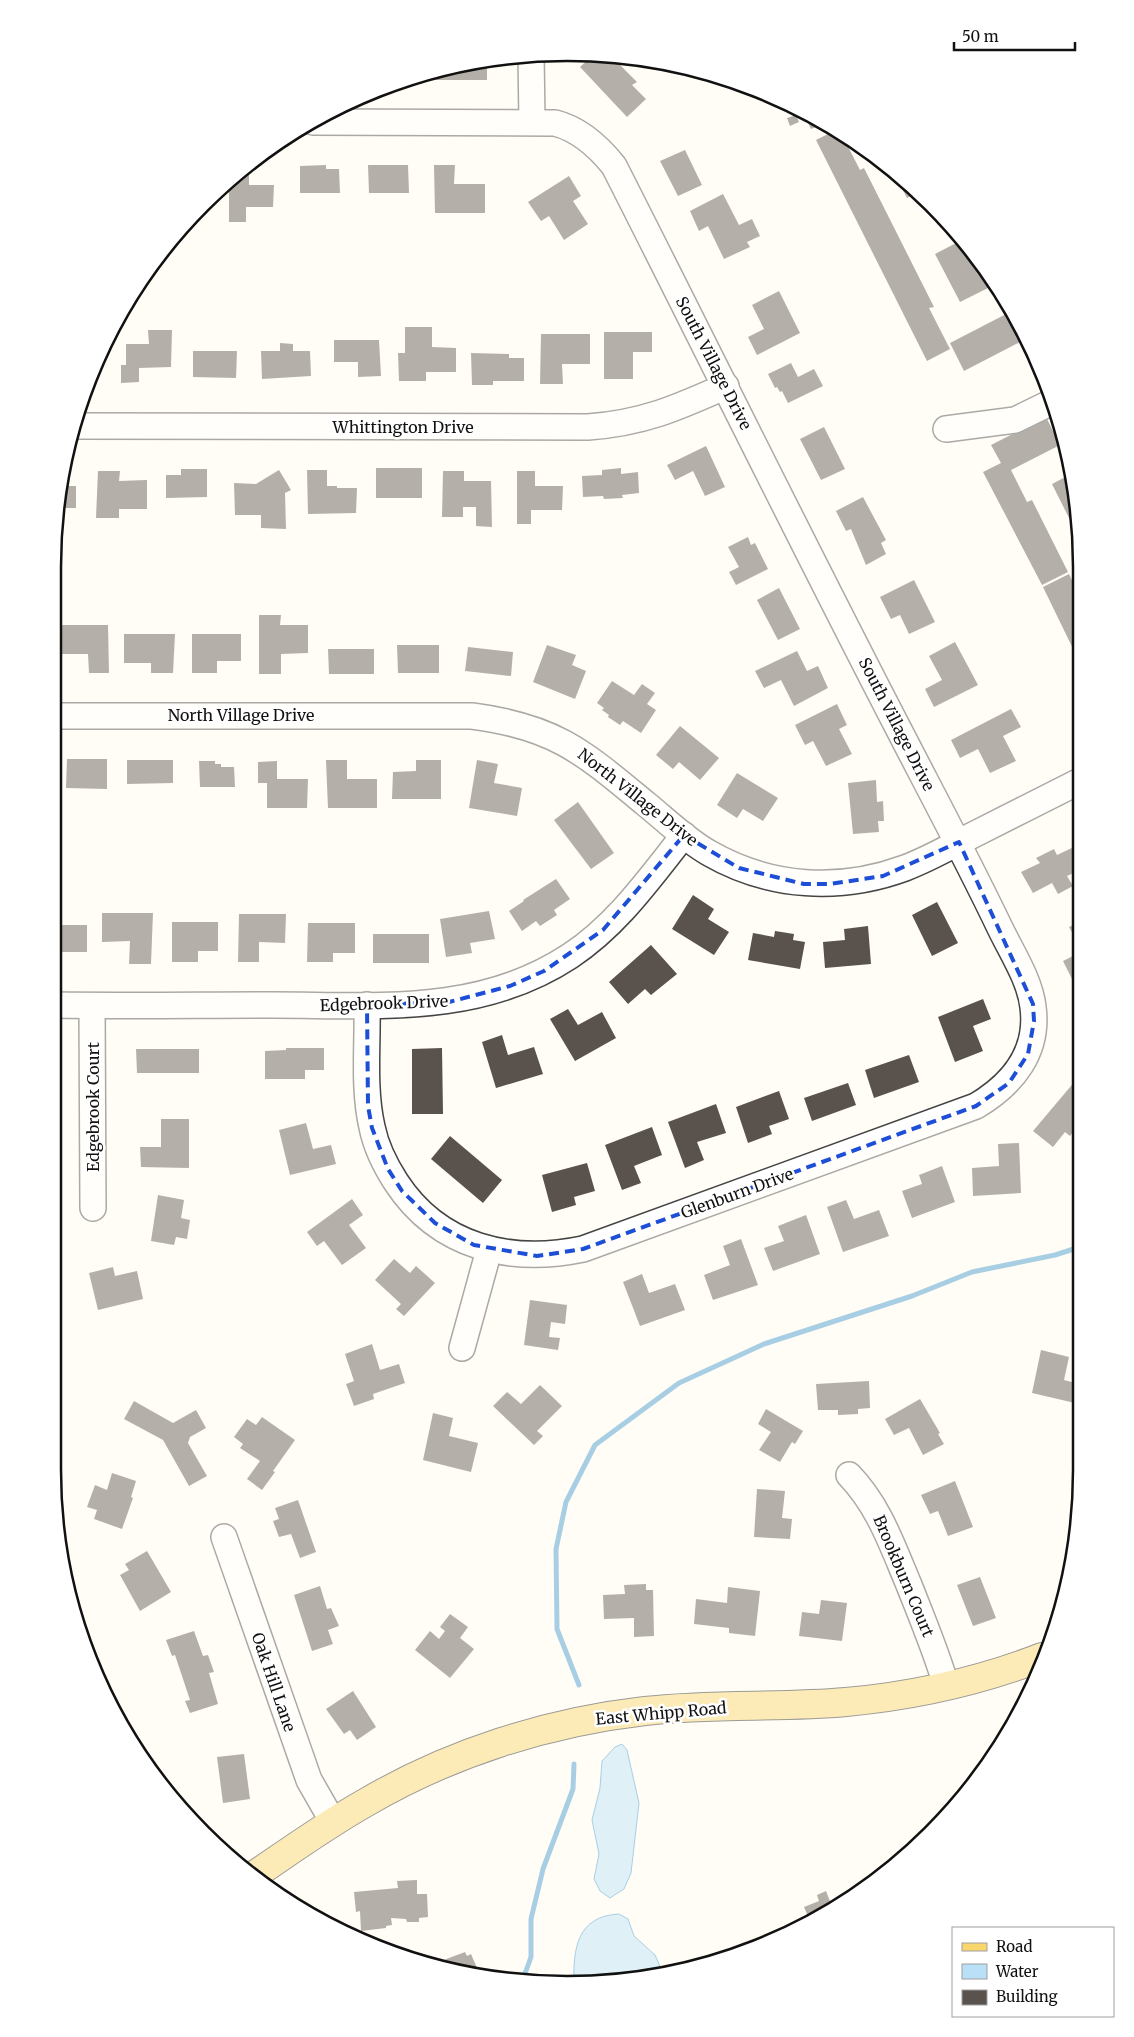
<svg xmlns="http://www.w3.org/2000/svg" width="1134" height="2037" font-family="Merriweather,serif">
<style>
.water{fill:#b9e0f7;stroke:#3f96cf}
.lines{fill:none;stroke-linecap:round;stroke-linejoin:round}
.stream{stroke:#3f96cf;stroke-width:5}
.building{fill:#5a524d}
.minor-casing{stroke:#444;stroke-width:28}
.major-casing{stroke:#222;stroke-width:30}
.minor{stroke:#fff;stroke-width:25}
.major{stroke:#f9d66b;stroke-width:28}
.marked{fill:none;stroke:#1d4ed8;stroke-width:4;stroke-dasharray:10 6;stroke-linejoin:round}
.labels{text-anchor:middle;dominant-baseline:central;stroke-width:5;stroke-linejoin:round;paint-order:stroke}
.street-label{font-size:16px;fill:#111;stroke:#fff}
.rim{fill:none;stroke:#111;stroke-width:2.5}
</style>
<rect width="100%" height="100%" fill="#fffdf5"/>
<g class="water">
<polygon points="622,1744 627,1750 639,1803 631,1873 624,1889 610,1898 600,1891 594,1879 599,1854 592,1820 600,1788 602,1761 615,1747"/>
<path d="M619,1914L628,1919L634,1936L655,1955L663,1973L601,1983H574C573,1949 577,1916 619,1914Z"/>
</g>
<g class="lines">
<g class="stream">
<polyline points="579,1685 557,1629 556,1549 566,1502 595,1445 679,1383 764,1344 912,1296 972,1272 1055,1255 1080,1247"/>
<polyline points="522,1982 531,1957 531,1919 543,1869 573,1789 574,1764"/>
</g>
</g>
<g class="building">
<polygon points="592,56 611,56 637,82 632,85 646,99 627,117 580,67"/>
<polygon points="487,61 487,80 436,80 436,70"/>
<polygon points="803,112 824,121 826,123 811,129"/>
<polygon points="796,115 799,122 790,126 787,118"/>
<polygon points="836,130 841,133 860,170 864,168 934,307 929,308 950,349 927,361 816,140"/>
<polygon points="685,150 702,185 678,196 660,161"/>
<polygon points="326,165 326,169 339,169 340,193 300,193 300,166"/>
<polygon points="368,165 408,165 409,193 369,193"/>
<polygon points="434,165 455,165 454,184 485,184 485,213 435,213"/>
<polygon points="246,166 249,166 249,185 274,185 273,207 246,207 246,222 229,222 229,182"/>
<polygon points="893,171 906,180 918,193 907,198"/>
<polygon points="569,176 581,196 573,201 588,224 564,240 549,216 541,221 528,202"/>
<polygon points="723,194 739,225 752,219 760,236 747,242 750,247 724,259 708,226 699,231 690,211"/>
<polygon points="960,241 996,284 960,302 935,254"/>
<polygon points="779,291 800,333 757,355 748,337 764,329 752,305"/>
<polygon points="1010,312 1024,340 964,371 950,343"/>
<polygon points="405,327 432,327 432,347 456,348 456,372 426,372 426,381 399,381 398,353 405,353"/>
<polygon points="148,330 172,330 171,367 139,368 139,382 121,383 121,365 126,365 126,344 149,344"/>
<polygon points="604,332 652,332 652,352 633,352 633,379 604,379"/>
<polygon points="541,334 590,334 590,364 562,364 563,384 540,384"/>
<polygon points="334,340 379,340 381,376 358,377 358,362 334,362"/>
<polygon points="280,343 293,344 293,351 310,351 311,376 262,379 261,351 280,351"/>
<polygon points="193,351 237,351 236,378 193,377"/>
<polygon points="471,353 509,354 509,358 524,358 524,381 493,381 493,385 472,385"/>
<polygon points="791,363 798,377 814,369 823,386 788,403 782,391 780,392 777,387 775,388 768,374"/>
<polygon points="1056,412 1064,445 1049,415"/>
<polygon points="1046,417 1060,445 1011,470 1027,502 1032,500 1068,572 1042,585 983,472 1001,463 991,445"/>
<polygon points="824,427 845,469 821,480 800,439"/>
<polygon points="706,446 725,487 705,496 693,471 675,480 667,465"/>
<rect x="376" y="468" width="46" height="30"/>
<polygon points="621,468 621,474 638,472 639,493 622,495 623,498 604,499 603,496 583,497 582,476 602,475 602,470"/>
<polygon points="181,469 207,469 207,497 166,498 166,475 181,475"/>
<polygon points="279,470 291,490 285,493 286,529 261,528 261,515 235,515 234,483 256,484"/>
<polygon points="307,470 327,470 327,486 337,486 337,488 357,488 356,513 308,514"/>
<polygon points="98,471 120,471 119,481 147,480 147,509 119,509 119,518 96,518"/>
<polygon points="443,471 464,471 464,481 491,481 492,527 476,526 476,507 463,507 463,517 442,517"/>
<polygon points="517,471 535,471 535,486 563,486 562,510 531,510 531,524 517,524"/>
<polygon points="1071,474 1077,500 1077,534 1052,484"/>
<polygon points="61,486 76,486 76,508 58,508"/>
<polygon points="863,497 886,540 881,543 886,554 866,565 851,529 846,531 836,511"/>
<polygon points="748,537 751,545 755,543 768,569 736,585 729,572 739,567 728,547"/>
<polygon points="1069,574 1077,591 1078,659 1043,587"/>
<polygon points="914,580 935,622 909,634 900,615 891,619 880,597"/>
<polygon points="779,588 800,629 778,640 757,600"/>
<polygon points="259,615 281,615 280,625 308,625 308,653 281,654 281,674 259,674"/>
<polygon points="61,625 108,625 109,673 89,673 88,654 60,654"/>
<polygon points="124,634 175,634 173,673 151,673 151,663 124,663"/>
<polygon points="192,634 241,634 241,661 217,661 217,673 192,673"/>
<polygon points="955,642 978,685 934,707 925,689 942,680 929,656"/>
<polygon points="397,645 439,645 439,673 398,673"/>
<polygon points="547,645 576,655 572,665 586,671 575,699 533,682"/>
<polygon points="468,647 513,652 511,676 465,671"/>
<polygon points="328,649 374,649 374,674 329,674"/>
<polygon points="797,651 807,671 818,666 828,688 794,706 781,680 764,688 755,671"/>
<polygon points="612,681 634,695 642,684 655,693 647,704 656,710 641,733 623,721 620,725 608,717 609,715 602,710 604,708 597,703"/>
<polygon points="837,704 847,725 839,729 852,754 826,766 813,741 805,745 795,725"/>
<polygon points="1011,709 1021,727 1003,736 1016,761 990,773 978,749 960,758 951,740"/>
<polygon points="680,726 719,758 700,780 679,762 673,769 656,755"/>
<polygon points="67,759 107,759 107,789 66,788"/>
<polygon points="127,760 173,760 173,783 127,784"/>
<polygon points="326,760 347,760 347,779 377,779 377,808 328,808"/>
<polygon points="416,760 441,760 441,799 392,799 393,772 416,771"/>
<polygon points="477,760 498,764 494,783 522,788 517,816 469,808"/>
<polygon points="199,761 215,761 215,764 221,764 221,767 234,767 235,787 200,787"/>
<polygon points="277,761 277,779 308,779 307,808 267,808 267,783 258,783 258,762"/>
<polygon points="737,773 778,798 763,821 743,809 737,818 717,805"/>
<polygon points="876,780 877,802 883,801 884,821 878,821 879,832 853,834 848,783"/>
<polygon points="578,802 614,853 591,869 554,820"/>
<polygon points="1074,847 1078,856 1078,871 1067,876 1073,886 1058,894 1052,883 1033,893 1021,872 1040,863 1036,858 1054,849 1057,855"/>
<polygon points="556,879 570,899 554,910 557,915 540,926 536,921 522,931 509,911 524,901 523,900"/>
<polygon points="693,895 714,909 708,919 729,932 714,955 672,929"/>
<polygon points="937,902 958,943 932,956 912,915"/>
<polygon points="489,911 495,939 470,943 472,953 446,957 440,919"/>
<polygon points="102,913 153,913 151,964 129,964 130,941 102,942"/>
<polygon points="239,914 286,914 285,943 259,942 259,962 238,962"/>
<polygon points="172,922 218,922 218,951 198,951 198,962 172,962"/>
<polygon points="1079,922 1079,945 1069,927"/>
<polygon points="308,923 355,923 355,953 333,953 333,962 307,962"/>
<polygon points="53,925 87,925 87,952 62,952 62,962 53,962"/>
<polygon points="868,926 871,964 825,968 823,942 845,940 844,929"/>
<polygon points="775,931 794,934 793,940 805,942 800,969 748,960 753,933 774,937"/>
<rect x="373" y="934" width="56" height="29"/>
<polygon points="651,945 677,974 651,995 645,989 628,1004 609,982"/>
<polygon points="1079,953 1079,976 1072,979 1063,961"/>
<polygon points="983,999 991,1019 973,1026 983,1051 955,1062 938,1017"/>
<polygon points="568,1009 578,1025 602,1012 616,1038 575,1061 550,1019"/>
<polygon points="502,1035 508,1055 534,1047 543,1074 496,1088 482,1042"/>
<polygon points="286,1048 324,1048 324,1070 305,1070 305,1079 265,1079 265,1051 286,1050"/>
<polygon points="442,1048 443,1114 412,1114 412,1049"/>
<polygon points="136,1049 199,1049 199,1073 137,1073"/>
<polygon points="909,1055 919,1082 874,1098 865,1070"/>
<polygon points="1076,1080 1079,1083 1079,1124 1070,1136 1065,1132 1053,1147 1033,1131"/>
<polygon points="848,1083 856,1105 812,1121 804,1098"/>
<polygon points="779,1091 789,1119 769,1126 772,1134 748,1143 736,1107"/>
<polygon points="716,1104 726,1133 697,1142 704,1160 685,1168 668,1122"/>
<polygon points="161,1119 189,1119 189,1168 141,1167 140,1147 161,1147"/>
<polygon points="306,1123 313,1149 331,1145 336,1164 290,1175 279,1130"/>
<polygon points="652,1127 662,1155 634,1166 641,1183 622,1190 605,1145"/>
<polygon points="450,1136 502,1180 483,1203 431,1159"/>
<polygon points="1019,1143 1021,1193 973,1196 972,1168 999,1166 998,1144"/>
<polygon points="587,1163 595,1191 574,1197 576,1205 552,1212 542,1175"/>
<polygon points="942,1166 955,1202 912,1218 902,1191 922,1184 919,1175"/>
<polygon points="158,1195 184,1200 181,1218 190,1220 187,1239 176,1237 174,1245 151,1241"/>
<polygon points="352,1199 363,1215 349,1225 366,1248 342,1265 324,1241 317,1246 307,1232"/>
<polygon points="846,1200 854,1219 879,1210 889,1236 843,1252 827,1207"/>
<polygon points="806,1215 820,1254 773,1271 764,1248 784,1241 778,1226"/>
<polygon points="741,1239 758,1285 713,1300 704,1275 730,1265 723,1246"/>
<polygon points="394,1259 410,1273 416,1266 435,1283 404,1316 396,1309 401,1304 375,1280"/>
<polygon points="113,1267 115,1276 137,1271 143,1299 98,1310 89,1273"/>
<polygon points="642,1274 649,1293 675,1284 685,1310 640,1326 623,1282"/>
<polygon points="530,1300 567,1305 565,1324 551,1322 549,1337 560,1338 558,1350 524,1345"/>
<polygon points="372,1344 380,1370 399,1364 405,1383 373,1394 374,1399 354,1406 346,1384 354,1381 345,1354"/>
<polygon points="1041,1350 1069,1357 1064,1380 1079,1384 1075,1403 1032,1393"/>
<polygon points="869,1381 870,1408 858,1409 858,1414 838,1415 838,1410 818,1410 816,1384"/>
<polygon points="540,1385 562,1406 537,1431 543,1436 534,1445 493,1406 507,1392 521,1404"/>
<polygon points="920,1399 940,1433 938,1434 944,1444 923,1455 909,1428 894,1435 885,1419"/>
<polygon points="134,1401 173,1423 196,1410 206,1428 190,1437 188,1443 207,1476 189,1486 163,1440 124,1419"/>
<polygon points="766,1409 803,1431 795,1444 792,1442 780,1462 759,1450 771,1432 758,1424"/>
<polygon points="433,1413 453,1418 449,1436 478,1443 471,1472 423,1460"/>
<polygon points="262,1417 295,1440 273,1471 275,1472 262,1490 247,1479 260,1461 240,1448 243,1444 234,1437 247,1419 256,1425"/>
<polygon points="112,1473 136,1481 131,1497 133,1498 122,1529 94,1519 97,1510 87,1507 95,1485 107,1490"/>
<polygon points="955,1481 973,1527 948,1536 938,1511 930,1514 921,1495"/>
<polygon points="757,1489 785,1491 782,1518 792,1519 790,1539 754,1537"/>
<polygon points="298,1500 316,1552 300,1558 291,1534 279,1537 273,1521 279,1519 275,1508"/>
<polygon points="147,1551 171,1592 140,1611 120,1575 129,1570 125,1564"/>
<polygon points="980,1577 996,1618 973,1626 957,1585"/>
<polygon points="646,1584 646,1590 653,1590 654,1636 634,1637 634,1618 604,1619 603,1595 625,1594 624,1585"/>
<polygon points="320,1586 327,1609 331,1608 339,1626 328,1630 333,1644 312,1651 294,1595"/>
<polygon points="728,1587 760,1591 755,1636 729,1633 729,1628 694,1624 696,1599 727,1603"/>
<polygon points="821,1600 847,1603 842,1641 799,1636 802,1612 819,1614"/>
<polygon points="450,1614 468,1627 460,1638 474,1649 450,1678 415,1650 430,1631 439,1639 445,1631 440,1627"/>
<polygon points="194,1631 203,1656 208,1655 214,1672 209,1673 218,1704 190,1713 185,1701 190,1700 175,1655 172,1656 166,1640"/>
<polygon points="353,1691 376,1727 357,1740 350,1730 344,1734 326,1709"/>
<polygon points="244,1754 250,1799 223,1803 217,1757"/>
<polygon points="417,1880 417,1894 427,1894 428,1917 419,1918 419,1922 407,1922 406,1919 391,1918 392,1925 386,1926 386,1928 361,1931 360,1911 356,1912 354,1892 398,1888 397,1881"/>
<polygon points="826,1891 833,1909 810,1921 804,1907 819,1901 817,1895"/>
<polygon points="465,1952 467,1956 471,1954 480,1975 443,1969 441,1961"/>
</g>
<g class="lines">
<defs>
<g id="minor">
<polyline points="531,54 532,122"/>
<path d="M313,122L555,123C579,129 598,146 614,166C708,351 800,539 896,724C931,792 967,859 1000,928C1012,953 1030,980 1033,1007C1039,1052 1013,1084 976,1106L583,1249C511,1264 439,1248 396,1182C385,1165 376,1147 372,1127C363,1088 368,1045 367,1005"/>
<path d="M73,426L588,427C643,423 677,408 726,386"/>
<polyline points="946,429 1015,420 1054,401"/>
<path d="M53,716H472C556,727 583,752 646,804C667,821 686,840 709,853C770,888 840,892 905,868C929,859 951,846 973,835C1008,817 1043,800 1078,782"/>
<path d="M53,1005C126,1006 199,1005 273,1005C376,1005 479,1016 570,956C617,925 649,879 684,835"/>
<polyline points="92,1006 93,1208"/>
<polyline points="462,1348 489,1250"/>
<path d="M849,1475C879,1506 892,1545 909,1585C922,1618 936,1651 946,1685"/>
<polyline points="224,1537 309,1780 333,1822"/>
</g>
<path id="major" d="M253,1876C290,1851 326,1825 365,1803C450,1753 548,1722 645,1711C712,1703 780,1708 846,1702C912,1696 980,1681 1042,1657"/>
</defs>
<use href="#minor" class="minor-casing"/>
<use href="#major" class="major-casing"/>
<use href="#minor" class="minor"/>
<use href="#major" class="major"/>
</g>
<path d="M0 0H1134V2037H0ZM684,835L739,868L804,884H830L883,876L959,842L1033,1004L1034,1021L1028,1054L1009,1083L976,1106L583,1249L537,1256L474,1245L435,1223L402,1191L388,1169L372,1128L368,1106L367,1005L449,1002L510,986L544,971L603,930Z" fill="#fffdf5" fill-opacity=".55" fill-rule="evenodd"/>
<path class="marked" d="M684,835L739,868L804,884H830L883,876L959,842L1033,1004L1034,1021L1028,1054L1009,1083L976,1106L583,1249L537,1256L474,1245L435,1223L402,1191L388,1169L372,1128L368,1106L367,1005L449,1002L510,986L544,971L603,930Z"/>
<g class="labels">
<g class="street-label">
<text transform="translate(714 363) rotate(63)">South Village Drive</text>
<text x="403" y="427">Whittington Drive</text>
<text x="241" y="715">North Village Drive</text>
<text transform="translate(897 724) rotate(63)">South Village Drive</text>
<text transform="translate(638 797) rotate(38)">North Village Drive</text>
<text transform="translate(384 1003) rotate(-2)">Edgebrook Drive</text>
<text transform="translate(93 1107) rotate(-90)">Edgebrook Court</text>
<text transform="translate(737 1193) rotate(-20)">Glenburn Drive</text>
<text transform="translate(904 1576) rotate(67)">Brookburn Court</text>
<text transform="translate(274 1682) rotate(71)">Oak Hill Lane</text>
<text transform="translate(661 1713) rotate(-5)">East Whipp Road</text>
</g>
</g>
<path d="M0 0H1134V2037H0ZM567 61H567A506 506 0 0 1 1073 567V1470A506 506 0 0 1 567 1976H567A506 506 0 0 1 61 1470V567A506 506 0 0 1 567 61Z" fill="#fff" fill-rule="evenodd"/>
<path class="rim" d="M567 61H567A506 506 0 0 1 1073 567V1470A506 506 0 0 1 567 1976H567A506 506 0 0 1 61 1470V567A506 506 0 0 1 567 61Z"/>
<rect x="952" y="1927" width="162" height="90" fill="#ffffff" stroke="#a0a0a0"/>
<rect x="962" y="1943" width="25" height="8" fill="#f9d66b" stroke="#a0a0a0"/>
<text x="996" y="1952" font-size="15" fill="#111111">Road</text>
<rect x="962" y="1964" width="25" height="15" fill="#b9e0f7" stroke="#a0a0a0"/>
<text x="996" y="1977" font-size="15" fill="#111111">Water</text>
<rect x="962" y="1990" width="25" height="15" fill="#5a524d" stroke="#a0a0a0"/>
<text x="996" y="2002" font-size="15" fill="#111111">Building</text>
<path d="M954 42v8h121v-8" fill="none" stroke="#111111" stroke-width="2.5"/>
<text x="962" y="42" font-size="15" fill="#111111" stroke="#ffffff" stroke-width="4" paint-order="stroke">50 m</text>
</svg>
